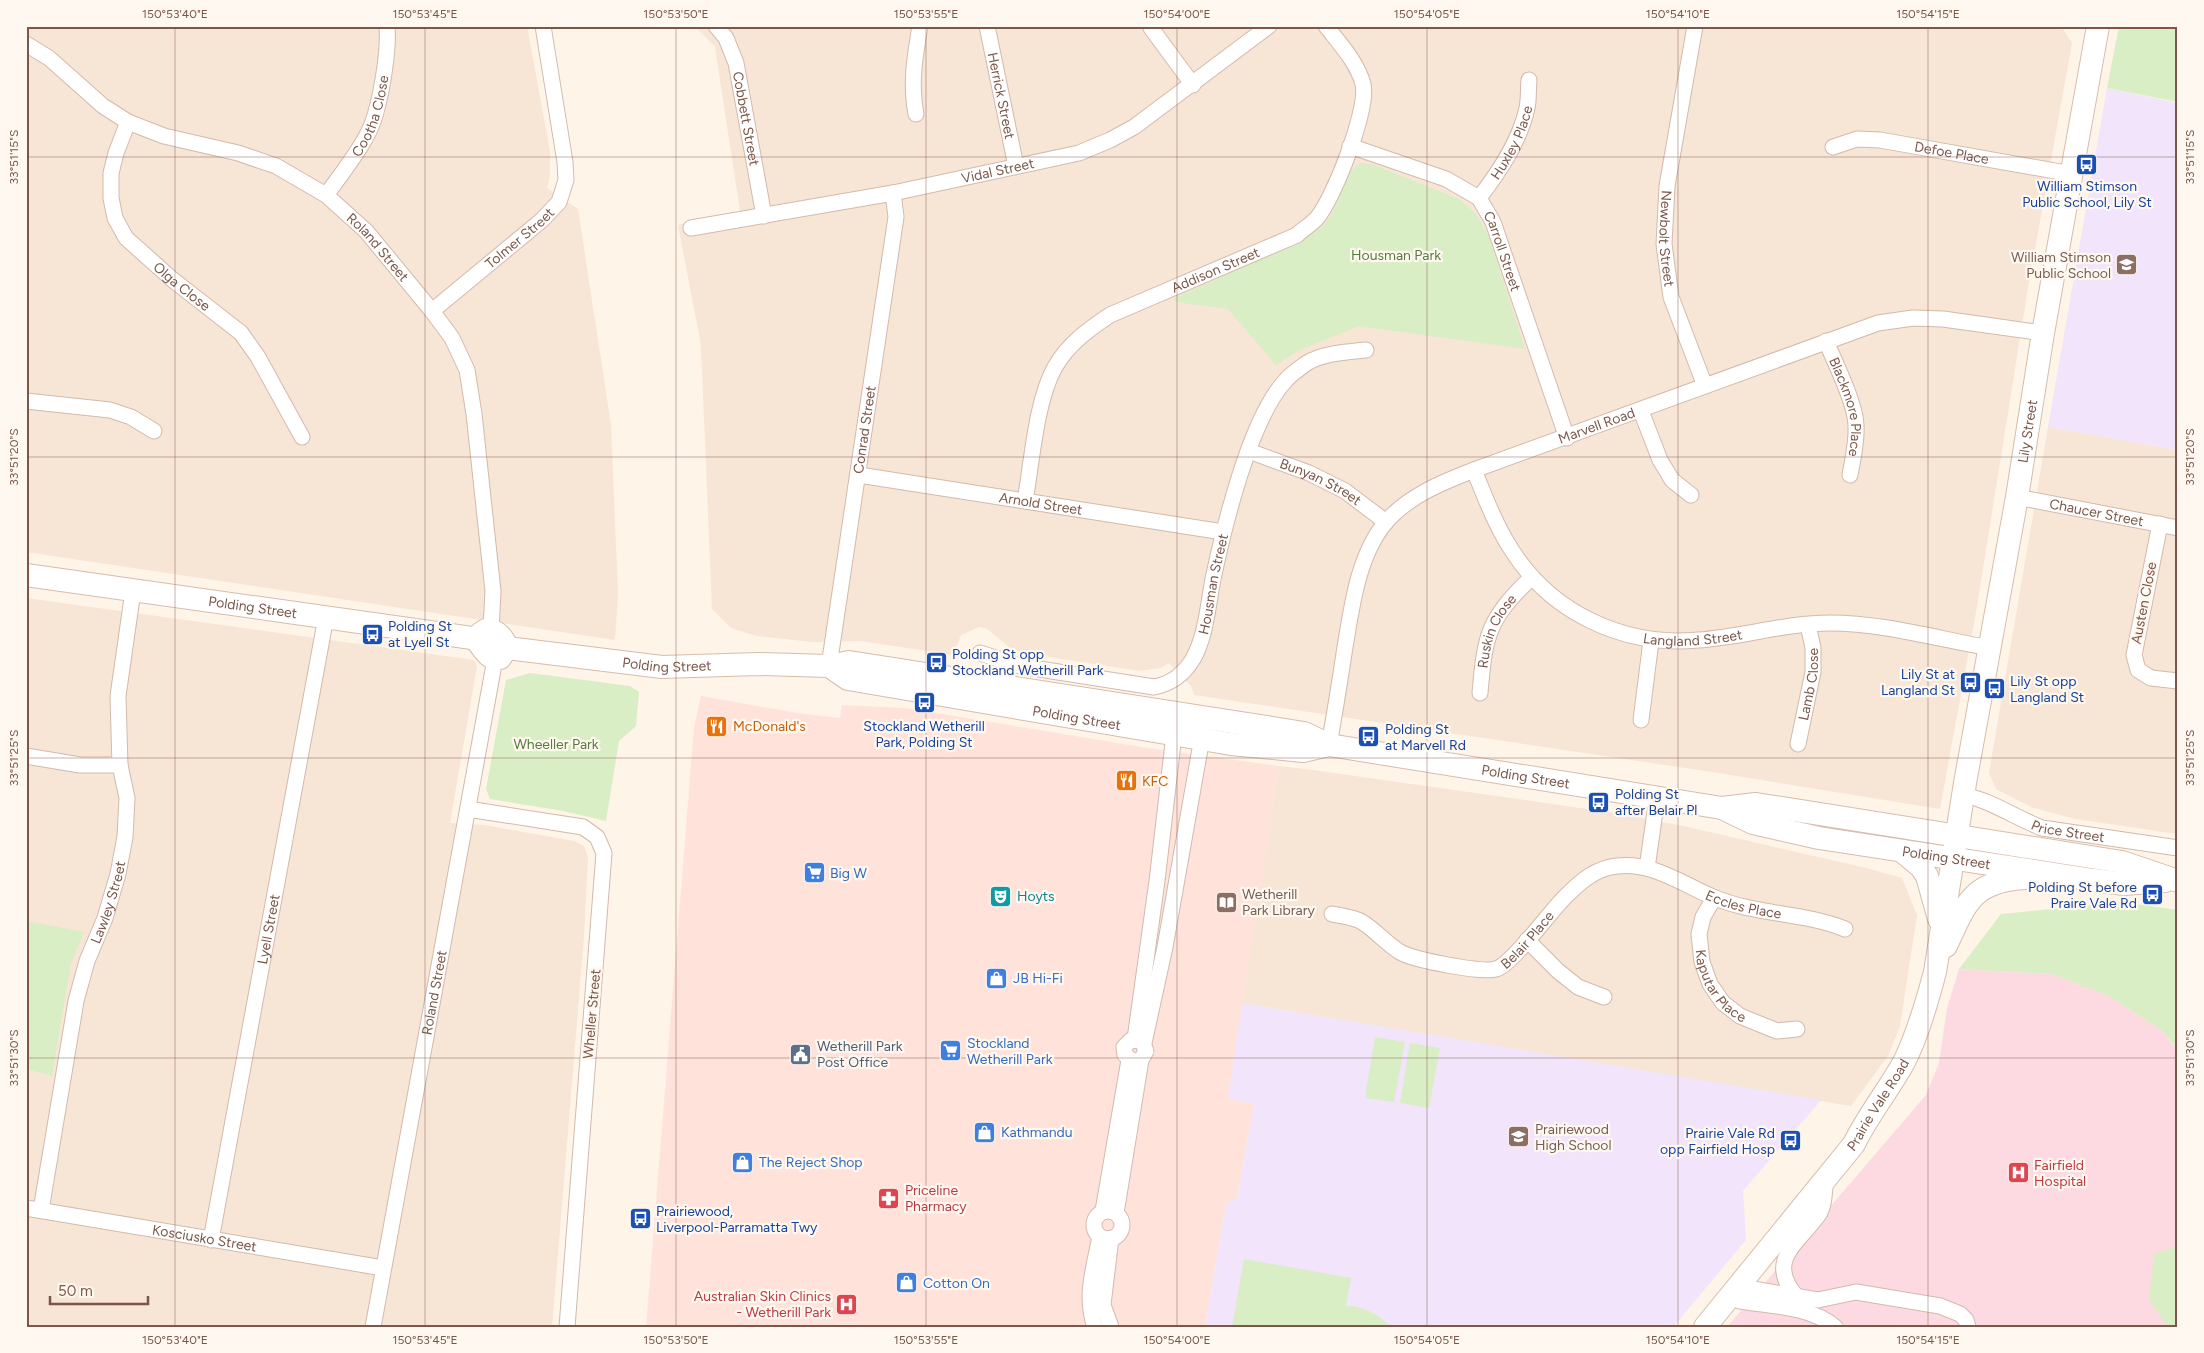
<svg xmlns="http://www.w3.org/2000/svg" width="2204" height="1353" font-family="Figtree,sans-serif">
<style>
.residential{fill:#f7e5d6}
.commercial{fill:#ffe3db}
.education{fill:#f1e4fb}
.medical{fill:#fddae1}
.green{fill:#d9eec4}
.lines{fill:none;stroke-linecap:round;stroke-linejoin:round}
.street-casing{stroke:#d3baac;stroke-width:17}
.secondary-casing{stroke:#d8bcab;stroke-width:24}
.street{stroke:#fff;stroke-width:15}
.secondary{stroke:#fff;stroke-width:22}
.ticks{fill:none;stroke:#7c5749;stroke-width:1;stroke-opacity:0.45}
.labels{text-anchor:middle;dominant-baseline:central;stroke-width:4.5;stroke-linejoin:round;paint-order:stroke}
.street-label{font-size:14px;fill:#7c5749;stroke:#fff8f0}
.transit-label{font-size:14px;fill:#164399;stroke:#fff8f0;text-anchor:start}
.park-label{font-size:14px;fill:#547c3c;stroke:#fff8f0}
.education-label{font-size:14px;fill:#785e54;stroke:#fff8f0;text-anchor:start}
.food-label{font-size:14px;fill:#c56008;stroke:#fff8f0;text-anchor:start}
.shop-label{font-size:14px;fill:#366cbe;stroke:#fff8f0;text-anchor:start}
.culture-label{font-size:14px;fill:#0d838f;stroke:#fff8f0;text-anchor:start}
.service-label{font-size:14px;fill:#4e5e75;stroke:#fff8f0;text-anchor:start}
.health-label{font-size:14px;fill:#be3a42;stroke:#fff8f0;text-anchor:start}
.neatline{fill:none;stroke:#7c5749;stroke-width:2}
.ticks-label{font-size:12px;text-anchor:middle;fill:#7c5749}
</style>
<rect width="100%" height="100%" fill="#fef4e8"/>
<g class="residential">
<polygon points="26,26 527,26 550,151 550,176 547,188 578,209 611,425 618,593 615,640 26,552"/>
<polygon points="695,26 2063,26 2063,29 2072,43 2027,294 1976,612 1940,809 1712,772 1194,695 1191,686 1169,663 1161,668 1139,671 1024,653 1009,647 987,629 979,627 961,635 953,655 861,641 812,642 757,636 731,628 712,609 701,345 678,225 740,211 715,47"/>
<polygon points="2048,427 2178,450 2178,834 2075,819 2031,807 1996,789 1989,773"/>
<polygon points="26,598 474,660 477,666 450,823 484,825 574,841 584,846 588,857 584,936 552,1327 26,1327"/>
<polygon points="1279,766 1313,770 1615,813 1688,827 1866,868 1902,878 1917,915 1900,1026 1888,1056 1851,1106 1242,1003"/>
</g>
<polygon class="commercial" points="701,696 797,713 840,718 842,705 906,708 1148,748 1279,766 1228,1099 1254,1104 1237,1198 1226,1204 1205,1327 646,1327 694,727"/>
<g class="education">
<polygon points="2107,88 2178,103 2178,450 2048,427"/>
<polygon points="1242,1003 1821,1100 1743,1191 1746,1240 1673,1327 1205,1327 1226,1204 1237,1198 1254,1104 1228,1099"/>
</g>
<polygon class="medical" points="1959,969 2051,974 2105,994 2160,1029 2178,1050 2178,1327 1727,1327 1926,1095 1939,1063 1947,1008"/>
<g class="green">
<polygon points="2119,26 2178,26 2178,102 2107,88"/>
<path d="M1360,163L1374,165L1459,199L1476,214L1488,234L1525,349L1359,326L1298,351L1276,365L1228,309L1176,302L1174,298L1296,244C1309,237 1321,229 1330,217C1342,199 1342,176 1360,163Z"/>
<polygon points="530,673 630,686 639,692 636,726 619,741 606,821 563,811 490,799 486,789 506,680"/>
<polygon points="2121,902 2178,910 2178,1049 2160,1029 2105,994 2051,974 1959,969 2001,914"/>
<polygon points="26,921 84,932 71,963 52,1076 26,1069"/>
<polygon points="1375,1037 1405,1042 1394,1102 1365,1098"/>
<polygon points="1410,1043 1440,1048 1429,1108 1400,1103"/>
<polygon points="2178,1246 2178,1327 2168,1327 2149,1300 2154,1254"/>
<path d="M1244,1259L1351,1278L1346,1306C1364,1306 1378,1314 1391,1327H1232Z"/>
</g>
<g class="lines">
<defs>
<g id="street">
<path id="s1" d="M716,26L726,38L736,63L764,216"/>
<path id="s2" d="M987,26L1016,166"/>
<path id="s3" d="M1695,26L1667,186L1664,244L1671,297L1705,386"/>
<polyline points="1151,28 1193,85"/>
<path id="s4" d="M26,44L49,58L103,106L128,122L164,136L238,153L276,166L326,195L366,231L432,311L452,338L467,370L474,414L493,591L491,630"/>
<path d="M916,114C910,84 915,56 920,26"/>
<path id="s5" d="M128,122L116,153L111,173V198L115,218L126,238L173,280L241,333L258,357L302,437"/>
<path id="s6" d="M1350,146L1446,179L1479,198L1493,222L1567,438"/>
<path id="s7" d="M1833,147L1857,139L1880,140L2072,174"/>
<path id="s8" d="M326,195C340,176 356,156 367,135C380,112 389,52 387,26"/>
<path id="s9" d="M1479,198C1499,172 1520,141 1527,108C1529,99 1528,89 1529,80"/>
<path id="s10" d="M691,228L893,193L1079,153L1110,140L1134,127L1269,26"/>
<path id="s11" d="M432,311L542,220L559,202L566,180L565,162L543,26"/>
<path id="s12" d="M1826,341C1835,363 1855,402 1856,425C1857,442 1853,458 1850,475"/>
<polyline points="26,401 110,410 131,417 154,431"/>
<polyline points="1641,411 1660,460 1672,480 1691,495"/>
<path id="s13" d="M1249,451L1309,473L1345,491L1386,522"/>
<path id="s14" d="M1474,470C1485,497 1495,524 1511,549C1551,613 1624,647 1698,640C1742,637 1786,623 1830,623C1883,623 1938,639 1990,648"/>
<path id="s15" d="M859,475L1223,532"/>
<path id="s16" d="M2017,497L2178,528"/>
<path id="s17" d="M1025,501C1032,462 1036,400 1055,367C1068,344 1089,329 1110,315L1297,235C1303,229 1312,224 1317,218C1334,198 1369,108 1363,84C1357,62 1340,44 1326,26"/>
<polyline points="2160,524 2134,655 2138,670 2151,678 2178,681"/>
<path id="s18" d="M980,653L1020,666L1154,687C1170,684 1184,674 1193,659C1206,636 1208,605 1213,579C1224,527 1250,418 1286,380C1291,374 1300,368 1307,363C1323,353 1347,352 1366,350"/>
<path id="s19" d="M829,666L896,217L893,193"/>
<path id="s20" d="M1480,693C1485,634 1488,619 1532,577"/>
<polyline points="1641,720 1651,641"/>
<path id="s21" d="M1798,744L1813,672V648L1808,625"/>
<path id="s22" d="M1329,745C1335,712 1340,680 1345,647C1352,606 1358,555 1386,522C1408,496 1443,482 1474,470L1878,323L1913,318L1943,319L2043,333"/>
<polyline points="26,756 80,765 120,765"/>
<path id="s23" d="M1964,795C1992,801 2016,818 2042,828L2178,848"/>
<polyline points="468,809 583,827 597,837 604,853 567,1327"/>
<polyline points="1647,868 1657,798"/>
<path id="s24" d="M1714,898L1703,917L1699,934L1702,962L1710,984L1723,1003L1740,1016L1777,1031L1797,1029"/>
<path id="s25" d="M1332,914C1341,916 1354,917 1362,922C1375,930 1386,943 1400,952C1414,960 1481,973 1496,969C1512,965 1551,910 1566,896C1581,881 1596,868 1617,866C1653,862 1682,884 1713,897C1755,915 1803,912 1845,929"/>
<polyline points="1527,940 1558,971 1578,987 1604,997"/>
<polyline points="1135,1039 1157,881 1175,726"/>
<polyline points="1144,1043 1165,947 1203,732"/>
<path id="s26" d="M26,1208L383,1268"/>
<path id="s27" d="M41,1210L76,1001L87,961L105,918L118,874L125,837L127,798L120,765L118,696L133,591"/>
<circle cx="1108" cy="1225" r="14"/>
<polyline points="1103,1211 1129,1060"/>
<polyline points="1116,1213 1141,1060 1146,1051 1142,1041 1131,1040 1124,1047 1125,1055 1133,1061 1141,1060"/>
<path id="s28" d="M211,1240L326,617"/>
<polyline points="1741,1284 1753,1289 1818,1300 1856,1292 1940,1306 1960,1314 1966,1320 1968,1327"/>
<path d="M1730,1297L1740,1301C1771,1306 1810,1306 1835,1327"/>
<path d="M1797,1297C1764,1260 1800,1242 1819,1214C1825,1205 1824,1190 1826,1179"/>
<path id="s29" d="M373,1327L495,659"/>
<path d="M1095,1327C1084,1297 1094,1267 1100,1237"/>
<polyline points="1111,1327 1103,1305 1111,1238"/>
</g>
<g id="secondary">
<path id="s30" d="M26,575L479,639"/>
<path d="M486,630C497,629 504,639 507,648L500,658C489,660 484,650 478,642L480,634Z"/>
<path id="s31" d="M507,648L662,667L758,664L829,666L849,662L1304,733L1329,745L1722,808L1756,804L2122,862L2178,881"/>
<path id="s32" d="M829,666L848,679L1231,744L1303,751L1329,745"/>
<path id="s33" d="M1722,808L1753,823L1819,838L2093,880L2124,884L2165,881"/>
<polyline points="1903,852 1921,867 1927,876 1939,919"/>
<path d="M1946,946C1966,902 1973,881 2025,878"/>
<path id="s34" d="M1705,1327L1854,1144C1868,1115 1888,1091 1904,1062C1918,1034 1927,1002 1935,972L1965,783L2017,497L2043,333L2098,26"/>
</g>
</defs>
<use href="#street" class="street-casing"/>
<use href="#secondary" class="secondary-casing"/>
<use href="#street" class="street"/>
<use href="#secondary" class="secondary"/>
</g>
<path class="ticks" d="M175,26V1327M425,26V1327M676,26V1327M926,26V1327M1177,26V1327M1427,26V1327M1678,26V1327M1928,26V1327M26,157H2178M26,457H2178M26,758H2178M26,1058H2178"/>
<defs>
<symbol id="bus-square" viewBox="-11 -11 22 22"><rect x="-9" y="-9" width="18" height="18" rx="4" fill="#1a4fb4" stroke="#fff8f0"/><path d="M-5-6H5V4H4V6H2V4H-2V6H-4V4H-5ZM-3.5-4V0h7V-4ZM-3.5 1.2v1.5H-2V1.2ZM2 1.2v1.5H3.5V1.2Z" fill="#fff"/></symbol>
<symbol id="school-square" viewBox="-11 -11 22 22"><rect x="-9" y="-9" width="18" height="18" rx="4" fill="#8d6e63" stroke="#fff8f0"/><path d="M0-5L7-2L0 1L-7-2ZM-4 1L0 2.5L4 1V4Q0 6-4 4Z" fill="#fff"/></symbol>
<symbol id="restaurant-square" viewBox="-11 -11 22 22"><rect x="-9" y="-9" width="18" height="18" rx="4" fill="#e8710a" stroke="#fff8f0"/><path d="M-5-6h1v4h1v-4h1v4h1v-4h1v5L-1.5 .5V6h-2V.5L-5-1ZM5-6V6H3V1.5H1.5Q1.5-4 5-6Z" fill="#fff"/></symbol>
<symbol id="supermarket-square" viewBox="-11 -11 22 22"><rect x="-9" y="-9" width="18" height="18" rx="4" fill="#3f7fe0" stroke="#fff8f0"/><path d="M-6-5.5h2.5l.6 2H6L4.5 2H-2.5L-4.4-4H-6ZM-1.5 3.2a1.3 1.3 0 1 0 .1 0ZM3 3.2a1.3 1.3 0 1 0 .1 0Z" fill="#fff"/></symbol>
<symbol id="theatre-square" viewBox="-11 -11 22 22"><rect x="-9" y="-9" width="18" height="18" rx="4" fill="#0f9aa8" stroke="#fff8f0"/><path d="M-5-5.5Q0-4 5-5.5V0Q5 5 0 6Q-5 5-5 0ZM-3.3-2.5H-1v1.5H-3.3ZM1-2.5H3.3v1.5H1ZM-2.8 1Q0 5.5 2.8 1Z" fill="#fff"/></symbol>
<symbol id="library-square" viewBox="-11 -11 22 22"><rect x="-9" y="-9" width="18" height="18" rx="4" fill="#8d6e63" stroke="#fff8f0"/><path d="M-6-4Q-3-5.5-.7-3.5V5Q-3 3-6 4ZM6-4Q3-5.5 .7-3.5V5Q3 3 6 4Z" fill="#fff"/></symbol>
<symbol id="shop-square" viewBox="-11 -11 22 22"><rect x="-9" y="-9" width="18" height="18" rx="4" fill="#3f7fe0" stroke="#fff8f0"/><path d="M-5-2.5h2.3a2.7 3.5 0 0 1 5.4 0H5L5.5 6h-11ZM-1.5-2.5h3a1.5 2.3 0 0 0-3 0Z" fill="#fff"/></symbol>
<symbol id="civic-square" viewBox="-11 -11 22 22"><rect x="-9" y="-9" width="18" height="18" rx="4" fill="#5c6f8a" stroke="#fff8f0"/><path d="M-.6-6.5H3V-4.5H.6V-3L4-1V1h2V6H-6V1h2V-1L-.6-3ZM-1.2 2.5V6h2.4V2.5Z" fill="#fff"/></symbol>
<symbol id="hospital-square" viewBox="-11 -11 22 22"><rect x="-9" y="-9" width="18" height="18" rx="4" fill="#e0444e" stroke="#fff8f0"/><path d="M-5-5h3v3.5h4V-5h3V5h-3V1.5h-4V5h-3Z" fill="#fff"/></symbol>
<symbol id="pharmacy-square" viewBox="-11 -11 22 22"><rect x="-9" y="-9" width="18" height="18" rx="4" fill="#e0444e" stroke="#fff8f0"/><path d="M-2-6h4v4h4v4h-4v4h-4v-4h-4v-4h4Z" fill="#fff"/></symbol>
</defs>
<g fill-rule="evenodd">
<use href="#bus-square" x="2074" y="152" width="25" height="25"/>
<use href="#school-square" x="2114" y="252" width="25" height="25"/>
<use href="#bus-square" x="360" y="622" width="25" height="25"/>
<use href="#bus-square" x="924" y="650" width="25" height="25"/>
<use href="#bus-square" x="1958" y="670" width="25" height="25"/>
<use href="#bus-square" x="1982" y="676" width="25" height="25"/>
<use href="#bus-square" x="912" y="690" width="25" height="25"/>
<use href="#restaurant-square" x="704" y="714" width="25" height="25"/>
<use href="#bus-square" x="1356" y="724" width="25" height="25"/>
<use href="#restaurant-square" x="1114" y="768" width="25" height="25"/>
<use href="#bus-square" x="1586" y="790" width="25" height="25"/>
<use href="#supermarket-square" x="802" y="860" width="25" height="25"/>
<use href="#bus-square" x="2140" y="882" width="25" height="25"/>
<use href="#theatre-square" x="988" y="884" width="25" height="25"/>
<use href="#library-square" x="1214" y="890" width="25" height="25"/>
<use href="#shop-square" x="984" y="966" width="25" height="25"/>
<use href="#supermarket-square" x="938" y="1038" width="25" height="25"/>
<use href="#civic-square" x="788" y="1042" width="25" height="25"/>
<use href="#shop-square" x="972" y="1120" width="25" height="25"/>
<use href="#school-square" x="1506" y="1124" width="25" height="25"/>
<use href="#bus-square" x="1778" y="1128" width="25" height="25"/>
<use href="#shop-square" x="730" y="1150" width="25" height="25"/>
<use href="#hospital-square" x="2006" y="1160" width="25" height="25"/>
<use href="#pharmacy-square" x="876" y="1186" width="25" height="25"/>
<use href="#bus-square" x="628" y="1206" width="25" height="25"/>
<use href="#shop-square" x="894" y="1270" width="25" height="25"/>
<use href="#hospital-square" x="834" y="1292" width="25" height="25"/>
</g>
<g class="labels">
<g class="street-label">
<text stroke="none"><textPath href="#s2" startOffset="71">Herrick Street</textPath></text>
<text stroke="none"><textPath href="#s8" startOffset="92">Cootha Close</textPath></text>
<text stroke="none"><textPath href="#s1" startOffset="99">Cobbett Street</textPath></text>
<text stroke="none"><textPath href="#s9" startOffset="65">Huxley Place</textPath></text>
<text stroke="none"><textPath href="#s7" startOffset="121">Defoe Place</textPath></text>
<text stroke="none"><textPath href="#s10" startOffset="312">Vidal Street</textPath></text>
<text stroke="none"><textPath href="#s11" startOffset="114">Tolmer Street</textPath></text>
<text stroke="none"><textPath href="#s3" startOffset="215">Newbolt Street</textPath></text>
<text stroke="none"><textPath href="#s4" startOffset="415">Roland Street</textPath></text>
<text stroke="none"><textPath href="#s6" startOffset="198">Carroll Street</textPath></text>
<text stroke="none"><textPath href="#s17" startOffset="329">Addison Street</textPath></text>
<text stroke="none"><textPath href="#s5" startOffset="196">Olga Close</textPath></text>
<text stroke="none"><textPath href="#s12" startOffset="70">Blackmore Place</textPath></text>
<text stroke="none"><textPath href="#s22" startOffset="466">Marvell Road</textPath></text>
<text stroke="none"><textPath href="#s19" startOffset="239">Conrad Street</textPath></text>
<text stroke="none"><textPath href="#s34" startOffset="976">Lily Street</textPath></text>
<text stroke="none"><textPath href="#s13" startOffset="78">Bunyan Street</textPath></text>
<text stroke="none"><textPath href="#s15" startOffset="184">Arnold Street</textPath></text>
<text stroke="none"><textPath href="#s16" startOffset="81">Chaucer Street</textPath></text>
<text stroke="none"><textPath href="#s18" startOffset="305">Housman Street</textPath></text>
<text transform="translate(2144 603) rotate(-79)">Austen Close</text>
<text stroke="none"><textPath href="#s30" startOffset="229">Polding Street</textPath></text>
<text stroke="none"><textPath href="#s20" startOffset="65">Ruskin Close</textPath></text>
<text stroke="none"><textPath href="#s14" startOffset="301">Langland Street</textPath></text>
<text stroke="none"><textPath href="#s31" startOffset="161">Polding Street</textPath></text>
<text stroke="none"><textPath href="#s21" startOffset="61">Lamb Close</textPath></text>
<text stroke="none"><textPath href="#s32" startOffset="255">Polding Street</textPath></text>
<text stroke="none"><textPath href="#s31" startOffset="1031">Polding Street</textPath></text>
<text stroke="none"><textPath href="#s23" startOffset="111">Price Street</textPath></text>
<text stroke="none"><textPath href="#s33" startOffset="231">Polding Street</textPath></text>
<text stroke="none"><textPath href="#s27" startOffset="316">Lawley Street</textPath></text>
<text stroke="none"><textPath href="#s25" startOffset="474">Eccles Place</textPath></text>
<text stroke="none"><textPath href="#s28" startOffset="316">Lyell Street</textPath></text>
<text stroke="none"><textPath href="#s25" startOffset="221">Belair Place</textPath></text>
<text stroke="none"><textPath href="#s24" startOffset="98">Kaputar Place</textPath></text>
<text stroke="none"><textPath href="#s29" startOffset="340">Roland Street</textPath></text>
<text transform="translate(592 1014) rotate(-85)">Wheller Street</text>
<text stroke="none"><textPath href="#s34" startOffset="282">Prairie Vale Road</textPath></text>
<text stroke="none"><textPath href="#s26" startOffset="181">Kosciusko Street</textPath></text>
</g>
<g class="transit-label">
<text x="2087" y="186" text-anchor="middle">William Stimson<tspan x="2087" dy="16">Public School, Lily St</tspan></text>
<text x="388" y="626">Polding St<tspan x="388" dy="16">at Lyell St</tspan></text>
<text x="952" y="654">Polding St opp<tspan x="952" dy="16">Stockland Wetherill Park</tspan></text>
<text x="1955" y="674" text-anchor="end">Lily St at<tspan x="1955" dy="16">Langland St</tspan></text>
<text x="2010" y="681">Lily St opp<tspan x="2010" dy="16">Langland St</tspan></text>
<text x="924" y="726" text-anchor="middle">Stockland Wetherill<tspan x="924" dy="16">Park, Polding St</tspan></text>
<text x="1385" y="729">Polding St<tspan x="1385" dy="16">at Marvell Rd</tspan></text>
<text x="1615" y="794">Polding St<tspan x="1615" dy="16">after Belair Pl</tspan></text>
<text x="2137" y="887" text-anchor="end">Polding St before<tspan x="2137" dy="16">Praire Vale Rd</tspan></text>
<text x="1775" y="1133" text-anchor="end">Prairie Vale Rd<tspan x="1775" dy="16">opp Fairfield Hosp</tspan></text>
<text x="656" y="1211">Prairiewood,<tspan x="656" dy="16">Liverpool-Parramatta Twy</tspan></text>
</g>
<g class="park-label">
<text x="1396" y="255">Housman Park</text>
<text x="556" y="744">Wheeller Park</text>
</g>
<g class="education-label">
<text x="2111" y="257" text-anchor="end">William Stimson<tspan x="2111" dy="16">Public School</tspan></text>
<text x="1242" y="894">Wetherill<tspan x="1242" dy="16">Park Library</tspan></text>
<text x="1535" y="1129">Prairiewood<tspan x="1535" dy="16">High School</tspan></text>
</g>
<g class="food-label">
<text x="733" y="726">McDonald's</text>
<text x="1142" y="781">KFC</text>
</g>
<g class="shop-label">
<text x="830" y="873">Big W</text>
<text x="1013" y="978">JB Hi-Fi</text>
<text x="967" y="1043">Stockland<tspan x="967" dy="16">Wetherill Park</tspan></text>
<text x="1001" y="1132">Kathmandu</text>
<text x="759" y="1162">The Reject Shop</text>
<text x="923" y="1283">Cotton On</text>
</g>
<g class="culture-label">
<text x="1017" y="896">Hoyts</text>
</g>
<g class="service-label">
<text x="817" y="1046">Wetherill Park<tspan x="817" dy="16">Post Office</tspan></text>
</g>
<g class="health-label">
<text x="2034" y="1165">Fairfield<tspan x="2034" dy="16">Hospital</tspan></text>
<text x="905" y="1190">Priceline<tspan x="905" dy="16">Pharmacy</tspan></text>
<text x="831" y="1296" text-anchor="end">Australian Skin Clinics<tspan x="831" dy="16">- Wetherill Park</tspan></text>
</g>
</g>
<rect width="2204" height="1353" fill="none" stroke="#fff8f0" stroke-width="55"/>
<path d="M50 1296v8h98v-8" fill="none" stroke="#7c5749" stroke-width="2.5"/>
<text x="58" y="1296" font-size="15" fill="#7c5749" stroke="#fff8f0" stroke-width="4" paint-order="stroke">50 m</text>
<rect x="28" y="28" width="2148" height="1298" class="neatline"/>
<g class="ticks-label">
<text x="175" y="18">150°53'40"E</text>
<text x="425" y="18">150°53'45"E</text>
<text x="676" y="18">150°53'50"E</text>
<text x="926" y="18">150°53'55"E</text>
<text x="1177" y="18">150°54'00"E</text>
<text x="1427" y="18">150°54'05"E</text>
<text x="1678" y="18">150°54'10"E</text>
<text x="1928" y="18">150°54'15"E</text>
<text transform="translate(14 157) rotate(-90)" y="4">33°51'15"S</text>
<text transform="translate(2190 157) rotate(-90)" y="4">33°51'15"S</text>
<text transform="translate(14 457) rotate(-90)" y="4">33°51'20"S</text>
<text transform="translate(2190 457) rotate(-90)" y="4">33°51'20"S</text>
<text transform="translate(14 758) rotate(-90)" y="4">33°51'25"S</text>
<text transform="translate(2190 758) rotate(-90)" y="4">33°51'25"S</text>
<text transform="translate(14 1058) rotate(-90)" y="4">33°51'30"S</text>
<text transform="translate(2190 1058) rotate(-90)" y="4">33°51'30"S</text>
<text x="175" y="1344">150°53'40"E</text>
<text x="425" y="1344">150°53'45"E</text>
<text x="676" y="1344">150°53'50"E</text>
<text x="926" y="1344">150°53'55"E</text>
<text x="1177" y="1344">150°54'00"E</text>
<text x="1427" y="1344">150°54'05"E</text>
<text x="1678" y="1344">150°54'10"E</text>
<text x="1928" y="1344">150°54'15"E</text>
</g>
</svg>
